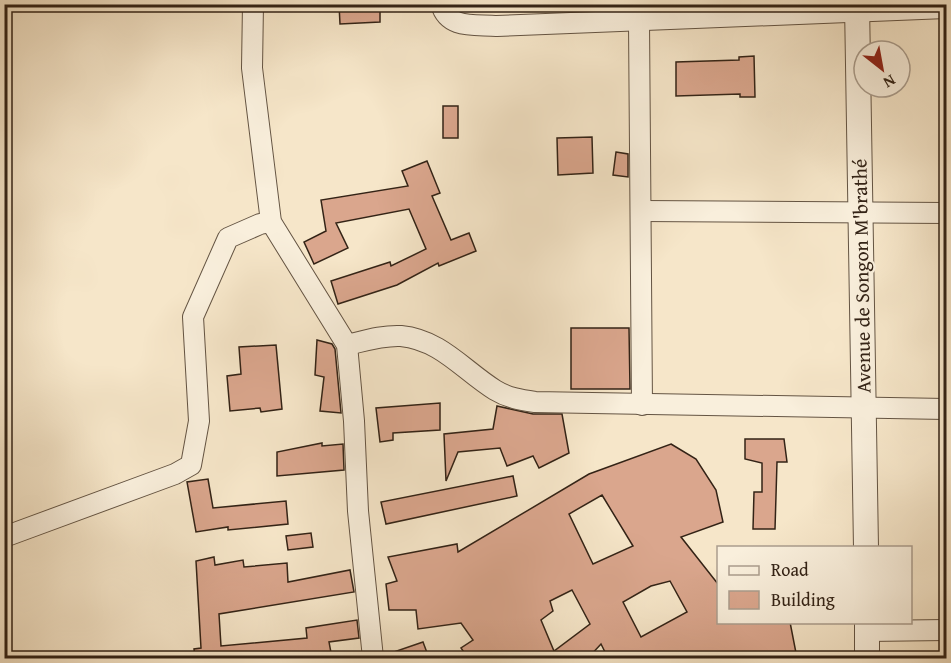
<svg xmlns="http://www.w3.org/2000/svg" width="951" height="663" font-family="'Gentium Book Plus',serif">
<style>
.building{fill:#daa68d;stroke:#332316;stroke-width:1.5;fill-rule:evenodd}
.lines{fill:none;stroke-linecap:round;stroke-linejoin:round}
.minor-casing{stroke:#645443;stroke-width:22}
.tertiary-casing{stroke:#645443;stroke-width:26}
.minor{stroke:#f9efdc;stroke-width:20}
.tertiary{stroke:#f9efdc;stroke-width:24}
.labels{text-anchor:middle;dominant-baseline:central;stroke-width:4.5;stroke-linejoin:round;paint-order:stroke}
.street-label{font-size:20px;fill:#332316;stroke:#f9efdc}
</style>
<rect width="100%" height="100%" fill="#f6e6c9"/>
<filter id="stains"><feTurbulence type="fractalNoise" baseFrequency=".00333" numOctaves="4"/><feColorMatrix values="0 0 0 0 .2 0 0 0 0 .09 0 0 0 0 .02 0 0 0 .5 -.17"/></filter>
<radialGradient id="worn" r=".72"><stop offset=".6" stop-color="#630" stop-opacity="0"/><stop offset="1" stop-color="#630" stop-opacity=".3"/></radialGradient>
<g class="building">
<polygon points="339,4 380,4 380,22 340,24"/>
<polygon points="754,56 755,97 740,97 740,94 676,96 676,62 739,60 739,57"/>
<rect x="443" y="106" width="15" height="32"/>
<polygon points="592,137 593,173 558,175 557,138"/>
<polygon points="616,152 628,154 628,177 613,175"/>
<polygon points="427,161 440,193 432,196 451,240 469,233 476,251 439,266 438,263 397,285 338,304 331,281 390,262 391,266 426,249 409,209 336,223 348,248 314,264 304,242 326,231 321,200 408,186 402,171"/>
<polygon points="571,328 629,328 630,389 571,389"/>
<polygon points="317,340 332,344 335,349 341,413 320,411 324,377 315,375"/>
<polygon points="276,345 282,409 261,412 260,408 230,411 227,376 241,374 239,347"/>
<polygon points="440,403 440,430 393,433 393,440 380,442 376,408"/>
<polygon points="497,406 533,414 562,414 569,453 539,468 533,456 507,466 500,448 458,452 446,481 444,434 493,429"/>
<polygon points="745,439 784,439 787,462 777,462 775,529 753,529 754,492 762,492 762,463 745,459"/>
<polygon points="322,443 322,446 343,444 344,470 277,476 277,452"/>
<path d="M671,444L696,459L716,490L723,522L681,537L718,584V622H790L797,658H608L601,644L588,658H468L461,648L473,640L461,623L418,629L416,610H389L386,584L397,581L388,557L457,544L458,552L589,474ZM602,495L633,546L593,564L569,514ZM670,581L687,612L641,637L623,602L651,586ZM572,590L590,624L554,651L541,620L553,611L550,601Z"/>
<polygon points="513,476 517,496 386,524 381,502"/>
<polygon points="208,479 213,508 286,501 288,524 228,530 228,527 196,532 187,482"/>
<polygon points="311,533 313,547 288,550 286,536"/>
<polygon points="214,557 215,565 243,560 244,567 287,563 288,582 350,570 354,592 219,614 221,646 307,638 306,628 357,620 359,638 329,642 332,658 195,658 194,649 201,648 196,561"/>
<polygon points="423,642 429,658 385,658 385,655"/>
</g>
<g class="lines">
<defs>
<g id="minor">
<polyline points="253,4 252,68 271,222 347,345 354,421 358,511 373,658"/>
<path d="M441,4C448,30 476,24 497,26L946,8"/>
<polyline points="639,22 642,405"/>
<polyline points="642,211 946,213"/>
<path d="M347,345C364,341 383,335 401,336C441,340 463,370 495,390C508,398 521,400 535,402L946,409"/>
<polyline points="4,537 175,474 191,465 199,421 193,317 228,238 260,224 271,222"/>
<polyline points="867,631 946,630"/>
</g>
<g id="tertiary">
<polyline points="857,4 866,548"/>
<polyline points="867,622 867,658"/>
</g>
</defs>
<use href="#minor" class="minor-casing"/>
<use href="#tertiary" class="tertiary-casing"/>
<use href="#minor" class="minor"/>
<use href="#tertiary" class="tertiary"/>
</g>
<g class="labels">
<g class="street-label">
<text transform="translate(861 276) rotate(-91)">Avenue de Songon M'brathé</text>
</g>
</g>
<rect width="951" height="663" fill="none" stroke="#f6e6c9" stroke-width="24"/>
<rect x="6" y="6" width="939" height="651" fill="none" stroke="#332316" stroke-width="3"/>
<rect x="12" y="12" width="927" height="639" fill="none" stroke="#332316" stroke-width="1.5"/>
<rect x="717" y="546" width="195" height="78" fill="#f9efdc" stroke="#aa9d8d" stroke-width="1.5"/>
<rect x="729" y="566" width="30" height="9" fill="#f9efdc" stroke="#aa9d8d" stroke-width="1.5"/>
<text x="771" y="576" font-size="18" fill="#332316">Road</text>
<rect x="729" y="591" width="30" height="18" fill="#daa68d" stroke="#aa9d8d" stroke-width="1.5"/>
<text x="771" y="606" font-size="18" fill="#332316">Building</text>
<g transform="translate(882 69) rotate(149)"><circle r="28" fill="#f9efdc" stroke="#aa9d8d" stroke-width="1.5"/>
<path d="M0-4.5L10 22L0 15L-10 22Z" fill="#8f2418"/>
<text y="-9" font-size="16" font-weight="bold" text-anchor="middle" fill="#332316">N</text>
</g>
<rect width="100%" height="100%" filter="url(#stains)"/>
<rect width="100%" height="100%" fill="url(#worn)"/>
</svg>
